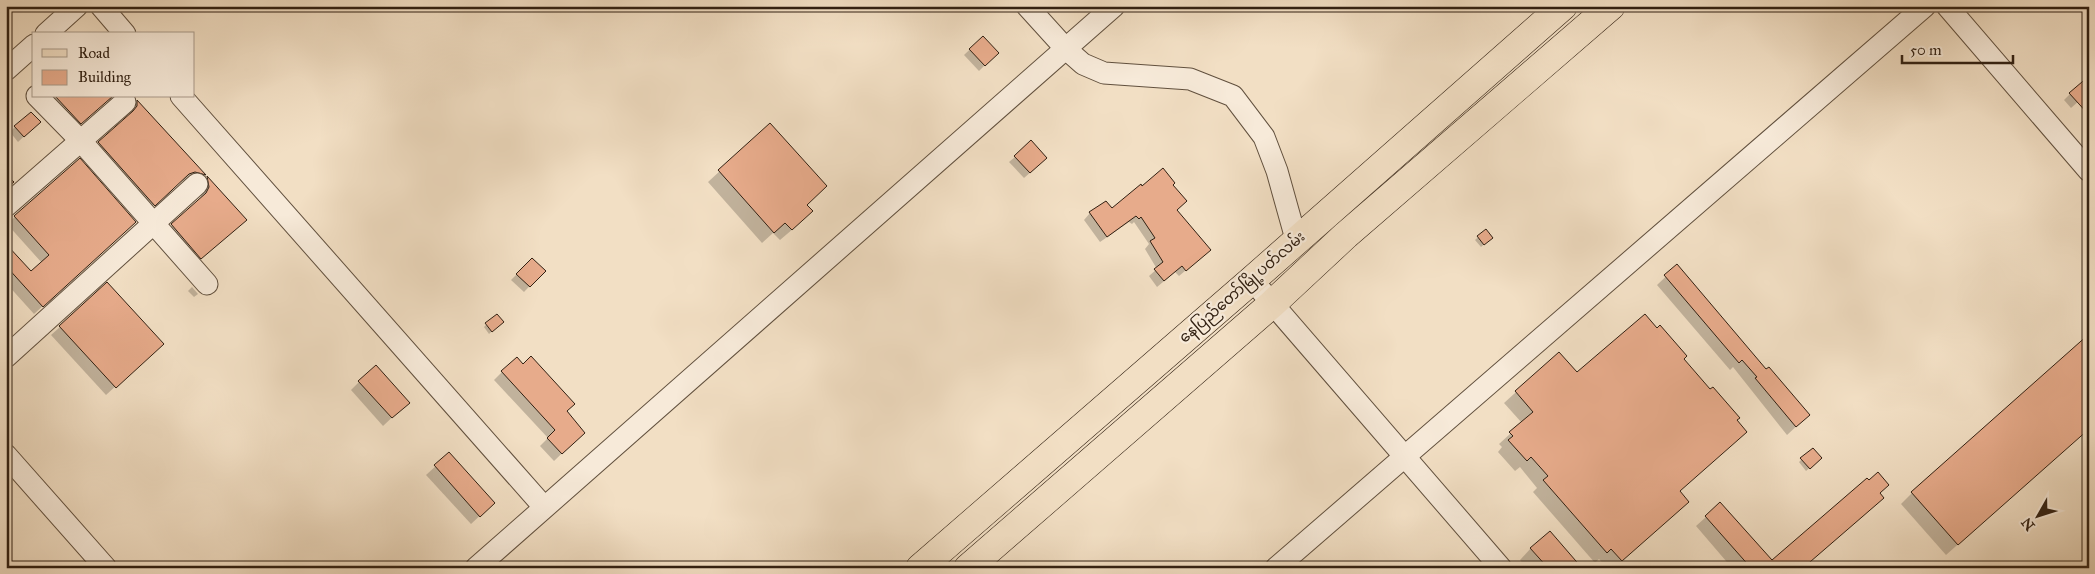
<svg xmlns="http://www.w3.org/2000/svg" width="2095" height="574" font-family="'IM FELL Great Primer','Noto Sans Myanmar',serif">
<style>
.shadow{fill:#0003}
.building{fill:#e7ab8b;stroke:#312012}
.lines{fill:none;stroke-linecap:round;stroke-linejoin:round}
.minor-casing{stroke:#61503e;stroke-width:23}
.major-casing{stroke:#312012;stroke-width:29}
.minor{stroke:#f7ead9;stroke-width:21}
.major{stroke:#f2dfc4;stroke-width:28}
.labels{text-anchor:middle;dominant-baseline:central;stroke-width:4.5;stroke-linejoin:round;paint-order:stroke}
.street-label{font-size:15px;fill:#312012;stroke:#f7ead9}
</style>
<rect width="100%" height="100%" fill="#f2dfc4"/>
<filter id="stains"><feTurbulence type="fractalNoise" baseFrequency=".004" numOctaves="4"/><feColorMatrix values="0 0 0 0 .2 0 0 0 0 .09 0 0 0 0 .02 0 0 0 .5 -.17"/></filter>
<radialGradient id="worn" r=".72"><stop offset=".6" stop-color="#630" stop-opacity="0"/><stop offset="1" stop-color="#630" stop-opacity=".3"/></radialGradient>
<g class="shadow">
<polygon points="983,37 997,53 979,71 964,55"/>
<polygon points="2089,92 2071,108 2064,100 2070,94"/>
<polygon points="42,96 121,96 107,101 72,131"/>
<polygon points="137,101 204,175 196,183 185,180 179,183 145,213 91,151 129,115 129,110"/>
<polygon points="770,125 805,205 800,223 780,240 773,233 762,243 708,182"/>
<polygon points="15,127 33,128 18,142 10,132"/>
<polygon points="1015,157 1040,164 1024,178 1009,162"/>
<polygon points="79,160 127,230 34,314 6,283 6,246 30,273 42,263 7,224"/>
<polygon points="207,178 245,220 192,266 163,234 198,201 201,197 199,186"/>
<polygon points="1171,185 1176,210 1203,256 1179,276 1175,272 1157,287 1149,276 1157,269 1145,249 1149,244 1134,222 1132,224 1129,222 1100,242 1084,220 1090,213 1112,210"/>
<polygon points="1485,231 1491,238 1481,247 1475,240"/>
<polygon points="532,259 544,271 524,292 511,280"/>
<polygon points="1677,266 1800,423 1787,435 1733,367 1730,370 1657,285"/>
<polygon points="192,287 198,294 194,297 188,291"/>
<polygon points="496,315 502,322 489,334 484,327"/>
<polygon points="60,327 153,352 106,395 51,335"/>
<polygon points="1559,353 1577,374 1682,359 1679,492 1676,513 1614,568 1607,568 1599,559 1595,563 1533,492 1537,488 1520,467 1515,471 1498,452 1502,447 1499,444 1522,423 1504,403"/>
<polygon points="502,372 565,412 583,433 554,461 540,446 548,438 494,380"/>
<polygon points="359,382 399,411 383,426 351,390"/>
<polygon points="2089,428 1946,555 1901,504 1912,493"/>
<polygon points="1813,449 1821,458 1806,471 1799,462"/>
<polygon points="449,454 485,511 471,524 426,475"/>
<polygon points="1869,482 1803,568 1732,568 1696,526 1706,517 1772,562"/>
<polygon points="1531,548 1580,568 1527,568 1520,560"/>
</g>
<g class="building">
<polygon points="983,36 999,53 985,66 969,49"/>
<polygon points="2089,76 2089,115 2069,93"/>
<polygon points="55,96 113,96 81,124"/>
<polygon points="137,100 206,175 195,172 189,174 155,206 98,142 133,111 137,106"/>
<polygon points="31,112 41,122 24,137 14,126"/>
<polygon points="770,123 827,186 807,205 813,211 792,230 785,223 774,233 718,170"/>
<polygon points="1031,140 1047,158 1030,173 1014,156"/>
<polygon points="80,158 136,222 43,307 6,266 6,244 31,271 49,255 14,216"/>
<polygon points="1163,168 1175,183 1173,185 1187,201 1177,210 1211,250 1186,271 1182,266 1164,281 1154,269 1163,262 1150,241 1155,238 1141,217 1139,219 1136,216 1107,237 1089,212 1106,201 1112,208 1141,184 1142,186"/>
<polygon points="6,174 14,182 6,189"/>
<polygon points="207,176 247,220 201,259 171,224 206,193 209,187"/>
<polygon points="1486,229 1493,238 1484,245 1477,236"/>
<polygon points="532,258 546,271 530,287 516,274"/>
<polygon points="1677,264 1766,369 1769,367 1810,415 1796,427 1755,378 1757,377 1742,360 1739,363 1664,275"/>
<polygon points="107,282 164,344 116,388 59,326"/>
<polygon points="497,314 504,322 492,332 485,323"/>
<polygon points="1645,314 1657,328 1660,325 1687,356 1684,359 1710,389 1713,387 1740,418 1737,420 1747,432 1680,491 1689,502 1622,561 1611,549 1607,553 1543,480 1548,476 1531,457 1527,461 1508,440 1513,436 1509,432 1533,412 1515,391 1559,352 1577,372"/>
<polygon points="2089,334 2089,429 1958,545 1911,492"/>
<polygon points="531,356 575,404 567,411 585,433 562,454 547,438 555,430 501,371 517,357 523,364"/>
<polygon points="376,365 410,403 392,418 358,381"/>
<polygon points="1813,448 1822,458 1810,469 1800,458"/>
<polygon points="449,452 495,503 480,517 434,465"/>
<polygon points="1878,472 1889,485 1880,493 1884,498 1803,568 1751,568 1705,516 1720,502 1772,560 1867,478 1869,480"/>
<polygon points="1550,531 1582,568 1548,568 1530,548"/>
</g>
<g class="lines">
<defs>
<g id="minor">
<polyline points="101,6 125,34"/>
<polyline points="1027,6 1066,49 1083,64 1104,73 1190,79 1233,96 1264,137 1277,171 1296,239"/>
<polyline points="1947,6 2089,171"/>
<polyline points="46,34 77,6"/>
<polyline points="6,70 34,45"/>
<polyline points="37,96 80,140 207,284"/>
<polyline points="181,96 544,507"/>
<polyline points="6,206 125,102"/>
<polyline points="1252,280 1501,568"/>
<polyline points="6,357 197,184"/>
<polyline points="6,455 106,568"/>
<polyline points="476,568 1114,6"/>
<polyline points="1276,568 1925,6"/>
</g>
<g id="major">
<polyline points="920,568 1252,280 1563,6"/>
<polyline points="968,568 1272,304 1346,235 1611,6"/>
</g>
</defs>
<use href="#minor" class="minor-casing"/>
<use href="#major" class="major-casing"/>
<use href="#minor" class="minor"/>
<use href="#major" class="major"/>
</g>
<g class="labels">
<g class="street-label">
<text transform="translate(1242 287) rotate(-41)">နေပြည်တော်မြို့ပတ်လမ်း</text>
</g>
</g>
<rect width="2095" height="574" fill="none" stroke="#f2dfc4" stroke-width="25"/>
<rect x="8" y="8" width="2080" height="559" fill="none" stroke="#312012" stroke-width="2.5"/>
<rect x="12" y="12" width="2070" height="549" fill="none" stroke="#312012"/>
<rect x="32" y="32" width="162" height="65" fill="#f7ead9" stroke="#a89989"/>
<rect x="42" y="49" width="25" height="8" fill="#f2dfc4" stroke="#a89989"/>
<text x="78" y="58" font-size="15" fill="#312012">Road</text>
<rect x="42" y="70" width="25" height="15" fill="#e7ab8b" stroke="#a89989"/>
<text x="78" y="82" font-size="15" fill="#312012">Building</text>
<g transform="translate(2038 516) rotate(231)" stroke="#f7ead9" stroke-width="4" paint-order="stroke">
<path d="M0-4L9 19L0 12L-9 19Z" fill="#312012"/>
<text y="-8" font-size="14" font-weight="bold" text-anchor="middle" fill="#312012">N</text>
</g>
<path d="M1902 55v8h111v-8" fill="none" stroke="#312012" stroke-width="2.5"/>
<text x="1910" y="55" font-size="15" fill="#312012" stroke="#f7ead9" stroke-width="4" paint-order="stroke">50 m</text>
<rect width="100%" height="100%" filter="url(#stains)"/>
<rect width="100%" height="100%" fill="url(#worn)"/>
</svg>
